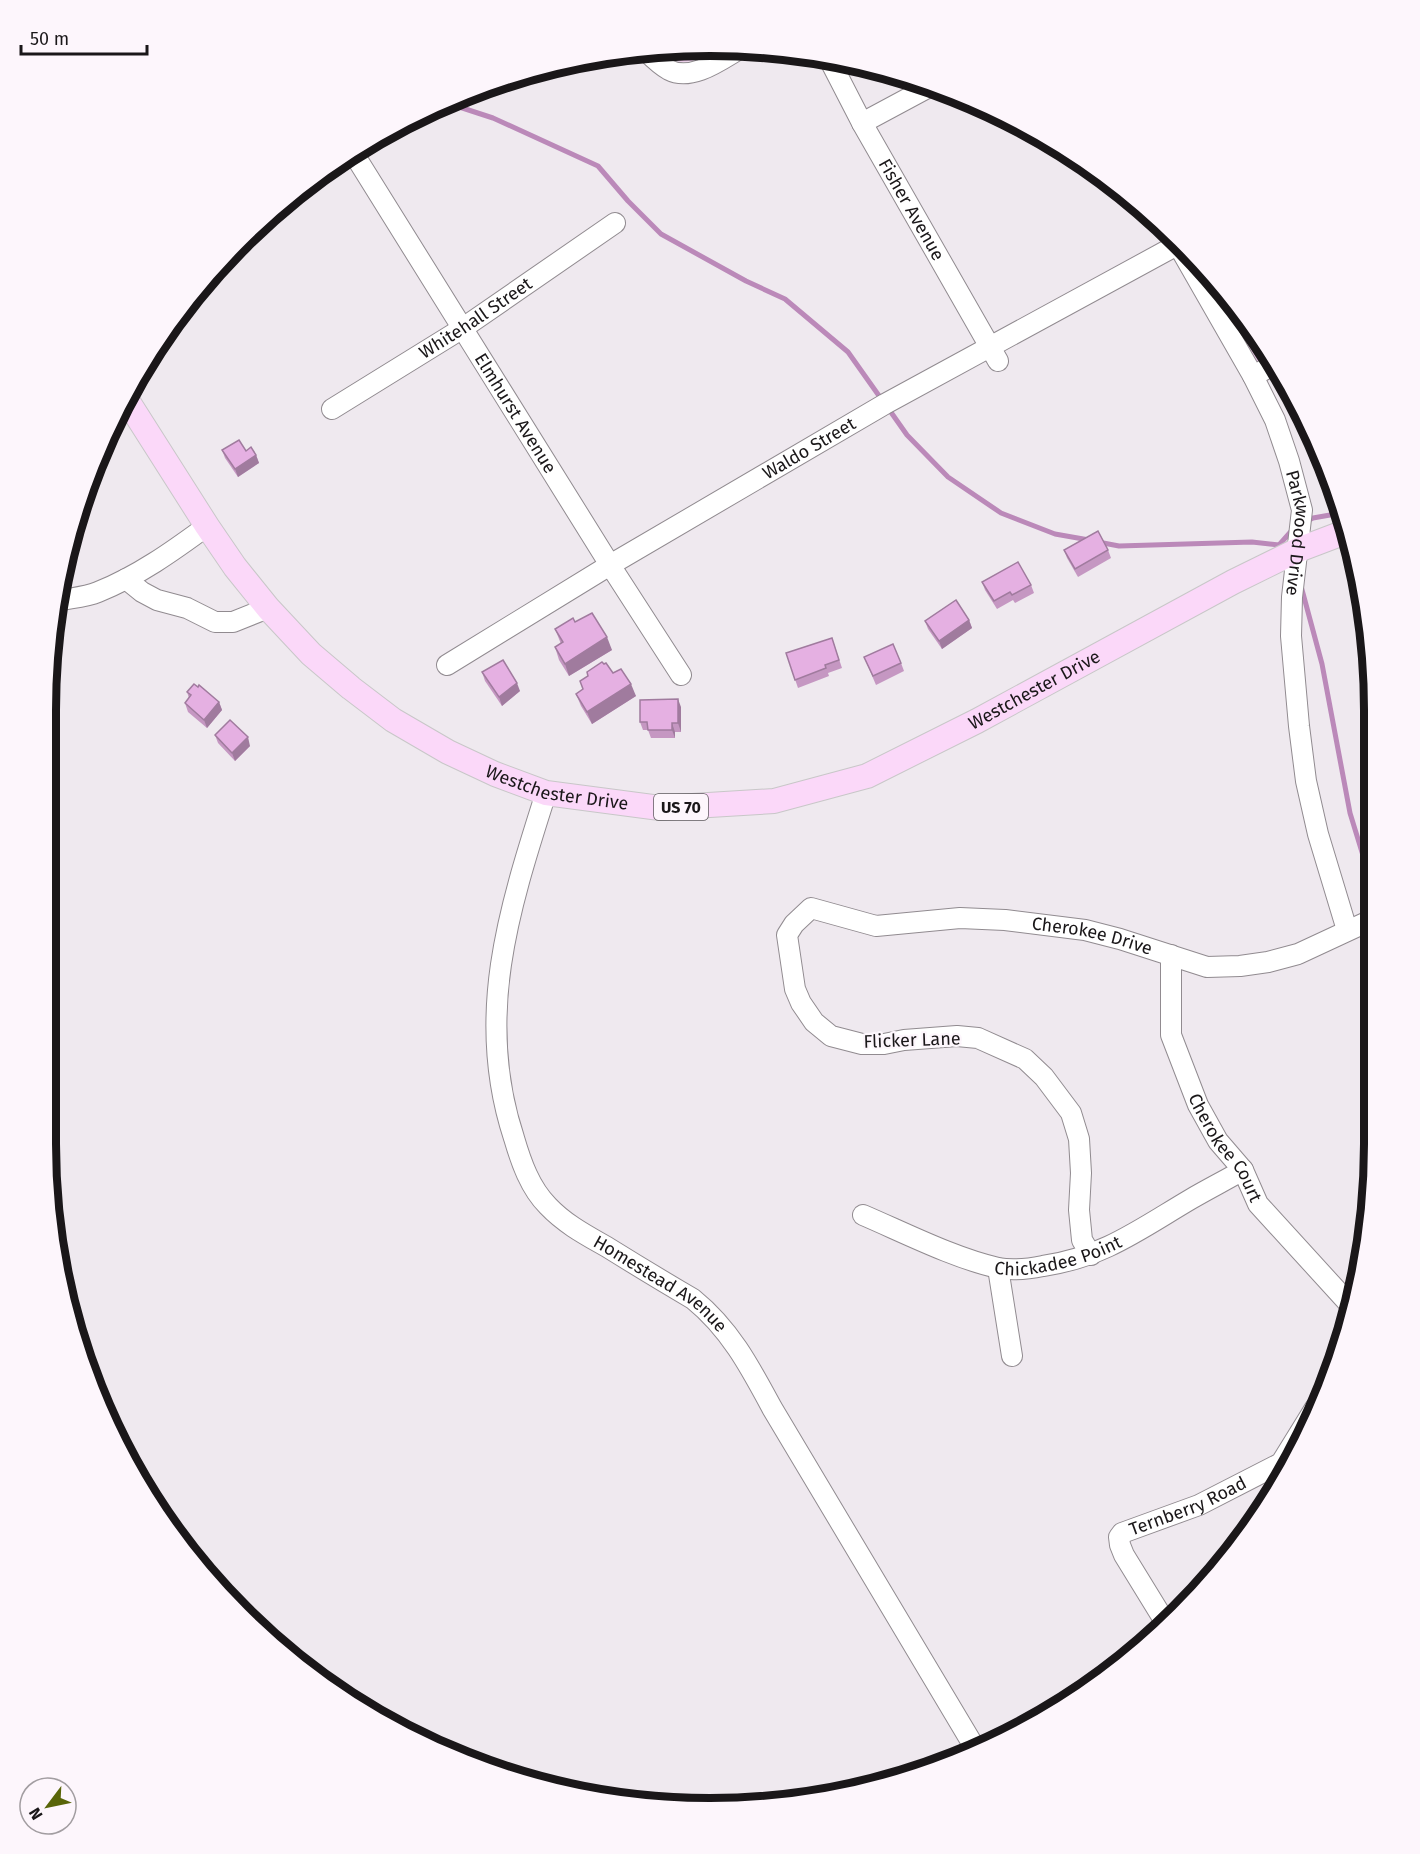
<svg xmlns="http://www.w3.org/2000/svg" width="1420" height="1854" font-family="'Fira Sans',sans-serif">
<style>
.green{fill:#e9c4e6}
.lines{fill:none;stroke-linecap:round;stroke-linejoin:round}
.stream{stroke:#bb89b9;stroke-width:5}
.minor-casing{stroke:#918b90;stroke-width:22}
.major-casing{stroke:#c8c7c8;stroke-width:26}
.minor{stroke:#fff;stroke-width:20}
.major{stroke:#fbd8f9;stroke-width:24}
.wall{fill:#c597c2}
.shaded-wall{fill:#a07b9e}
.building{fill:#e5b0e2;stroke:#a07b9e;stroke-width:1.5}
.labels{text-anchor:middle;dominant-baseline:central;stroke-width:4.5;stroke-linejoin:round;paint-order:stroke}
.shield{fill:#fdf6fc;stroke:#5e5a5d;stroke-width:1.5}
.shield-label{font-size:16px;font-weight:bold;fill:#1a1719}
.street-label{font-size:18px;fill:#1a1719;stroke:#fdf6fc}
.rim{fill:none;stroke:#1a1719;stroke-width:8}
</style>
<rect width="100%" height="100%" fill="#efe9ef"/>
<g class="green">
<path d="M710,45L721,46C698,59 682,72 660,50Z"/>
<polygon points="1180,240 1263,341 1275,364 1253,376"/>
</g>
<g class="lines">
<g class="stream">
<polyline points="444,102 493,118 598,166 628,201 661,234 746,281 785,299 848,352 882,400"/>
<polyline points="888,408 907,435 948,477 1001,513 1055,534 1089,540"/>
<polyline points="1305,522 1313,518 1330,515 1342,505"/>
<polyline points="1098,542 1119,546 1252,542 1279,545"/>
<polyline points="1279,545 1294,528"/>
<polyline points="1301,586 1322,664 1350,813 1369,875"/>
</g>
<defs>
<g id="minor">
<path d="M646,51C653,58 660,65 669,70C692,82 722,59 741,48"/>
<path id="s1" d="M828,57L862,123L998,361"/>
<polyline points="862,123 931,86"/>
<path id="s2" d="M352,151L610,565L681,675"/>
<path id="s3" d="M1170,231L1253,376L1275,420L1289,461L1302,510L1292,597L1291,636L1299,726L1306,781L1318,834L1347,930"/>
<polyline points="1253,376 1275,364"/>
<path id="s4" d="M332,409L463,328L615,223"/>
<polyline points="126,579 142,592 157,600 187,608 215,622 233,622 268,608"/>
<path d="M57,601C71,598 86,597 98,592C138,576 173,551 207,526"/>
<path id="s5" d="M447,665L610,565L885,404L1177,245"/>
<path id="s6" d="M546,793C509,909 474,1017 514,1138C521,1162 530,1188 548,1206C565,1224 586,1235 607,1247C636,1265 664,1282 693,1299C730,1329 750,1367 772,1408L975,1748"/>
<path id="s7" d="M1171,955V1035L1198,1105L1218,1141L1243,1170L1258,1204L1352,1307"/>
<path id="s8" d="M863,1215C905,1233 954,1258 998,1268C1014,1271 1028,1269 1043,1266C1104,1257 1140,1229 1191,1199C1208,1189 1226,1180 1243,1170"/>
<path id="s9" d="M1091,1255L1082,1240L1079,1210L1081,1173L1079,1139L1071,1113L1044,1077L1025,1059L978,1038L957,1036L904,1040L884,1044H862L831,1036L814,1022L801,1003L795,989L787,935L794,924L811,908L876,926L960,918L1005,920L1085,930L1120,939L1207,967L1240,966L1268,962L1298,954L1369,921"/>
<polyline points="998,1268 1012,1356"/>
<path id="s10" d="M1167,1625L1124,1555L1120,1545L1119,1537L1122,1533L1199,1505L1281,1463L1315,1408"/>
</g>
<g id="major">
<path id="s11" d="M125,397L207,526L235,567L268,608L311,654L351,688L393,720L448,752L495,774L546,793L660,808L774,801L867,776L977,721L1233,582L1298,550L1348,531"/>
</g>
</defs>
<use href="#minor" class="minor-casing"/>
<use href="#major" class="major-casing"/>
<use href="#minor" class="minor"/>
<use href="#major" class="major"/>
</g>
<g class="wall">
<polygon points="222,450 246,451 256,455 259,463 238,477 225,458"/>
<polygon points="1064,550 1108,550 1111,558 1078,577 1067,558"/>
<polygon points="982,582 1031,585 1034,593 1015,603 1013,600 997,609 985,590"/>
<polygon points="969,620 972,628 942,649 928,629 925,621"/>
<polygon points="575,622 612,650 569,676 559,660 555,647 561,644 555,629"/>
<polygon points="832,638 842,668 828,673 829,676 798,688 786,653"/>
<polygon points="864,657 901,663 904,671 876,685"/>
<polygon points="604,664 636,696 592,724 581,706 576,694 583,689 588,676"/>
<polygon points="482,672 520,691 502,706 485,681"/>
<polygon points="187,692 219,702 222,710 207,728 188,712 185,703 189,698"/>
<polygon points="681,707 681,732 675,732 675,738 651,738 648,730 643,730 640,722"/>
<polygon points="215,735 250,746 235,761 218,743"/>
</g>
<g class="shaded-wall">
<polygon points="256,455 259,463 238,477 235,469"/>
<polygon points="91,475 94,482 87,487"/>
<polygon points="969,620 972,628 942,649 939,641"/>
<polygon points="607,637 612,650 569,676 565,664"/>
<polygon points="517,683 520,691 502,706 499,697"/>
<polygon points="631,684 636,696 592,724 587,712"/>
<polygon points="678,699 681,707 681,732 678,723"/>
<polygon points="219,702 222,710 207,728 204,720"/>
<polygon points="672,723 675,732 675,738 672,730"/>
<polygon points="248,737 250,746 235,761 232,753"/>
</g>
<g class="building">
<polygon points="239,440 246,451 251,447 256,455 235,469 222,450"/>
<polygon points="1098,531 1108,550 1075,569 1064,550"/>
<polygon points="1018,562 1031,585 1012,595 1010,592 994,601 982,582"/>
<polygon points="956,600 969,620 939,641 925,621"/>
<polygon points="592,613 607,637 565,664 555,647 563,642 555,629 573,618 575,622"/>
<polygon points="832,638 839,660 825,665 826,668 795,680 786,653"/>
<polygon points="893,644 901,663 873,676 864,657"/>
<polygon points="503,660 517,683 499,697 482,672"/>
<polygon points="602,662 604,664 606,663 613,673 621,669 631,684 587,712 576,694 583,689 580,681 588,676 587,672"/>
<polygon points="194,684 198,687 199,685 219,702 204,720 185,703 191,695 187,692"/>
<polygon points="678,699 678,723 672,723 672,730 648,730 647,722 640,722 640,700"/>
<polygon points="230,720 248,737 232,753 215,735"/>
</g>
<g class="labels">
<rect class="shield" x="654" y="794" width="54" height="26" rx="4.5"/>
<g class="shield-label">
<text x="681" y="807">US 70</text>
</g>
<g class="street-label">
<text stroke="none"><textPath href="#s1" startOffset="174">Fisher Avenue</textPath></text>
<text stroke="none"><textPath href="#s4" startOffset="170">Whitehall Street</textPath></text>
<text stroke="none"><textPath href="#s2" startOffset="309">Elmhurst Avenue</textPath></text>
<text stroke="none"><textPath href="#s5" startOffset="422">Waldo Street</textPath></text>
<text stroke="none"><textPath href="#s3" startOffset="333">Parkwood Drive</textPath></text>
<text stroke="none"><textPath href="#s11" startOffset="1107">Westchester Drive</textPath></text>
<text stroke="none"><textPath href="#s11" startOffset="603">Westchester Drive</textPath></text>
<text stroke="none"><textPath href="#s9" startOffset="854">Cherokee Drive</textPath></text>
<text transform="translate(912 1040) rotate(-2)">Flicker Lane</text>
<text stroke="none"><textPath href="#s7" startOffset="206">Cherokee Court</textPath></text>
<text stroke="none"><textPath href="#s8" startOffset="207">Chickadee Point</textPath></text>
<text stroke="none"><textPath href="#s6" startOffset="567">Homestead Avenue</textPath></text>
<text stroke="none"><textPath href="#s10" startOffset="177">Ternberry Road</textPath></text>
</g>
</g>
<path d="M0 0H1420V1854H0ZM710 56H710A654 654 0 0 1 1364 710V1144A654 654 0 0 1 710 1798H710A654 654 0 0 1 56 1144V710A654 654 0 0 1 710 56Z" fill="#fdf6fc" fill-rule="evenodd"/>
<path class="rim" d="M710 56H710A654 654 0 0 1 1364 710V1144A654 654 0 0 1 710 1798H710A654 654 0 0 1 56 1144V710A654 654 0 0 1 710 56Z"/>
<g transform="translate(48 1806) rotate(238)"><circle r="28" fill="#fdf6fc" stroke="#a29da1" stroke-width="1.5"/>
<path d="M0-4.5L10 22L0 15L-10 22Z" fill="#596509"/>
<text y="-9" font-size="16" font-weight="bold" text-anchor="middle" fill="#1a1719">N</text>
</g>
<path d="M21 45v9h126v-9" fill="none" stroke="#1a1719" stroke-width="3"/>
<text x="30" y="45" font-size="18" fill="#1a1719" stroke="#fdf6fc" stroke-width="4.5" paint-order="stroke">50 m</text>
</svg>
